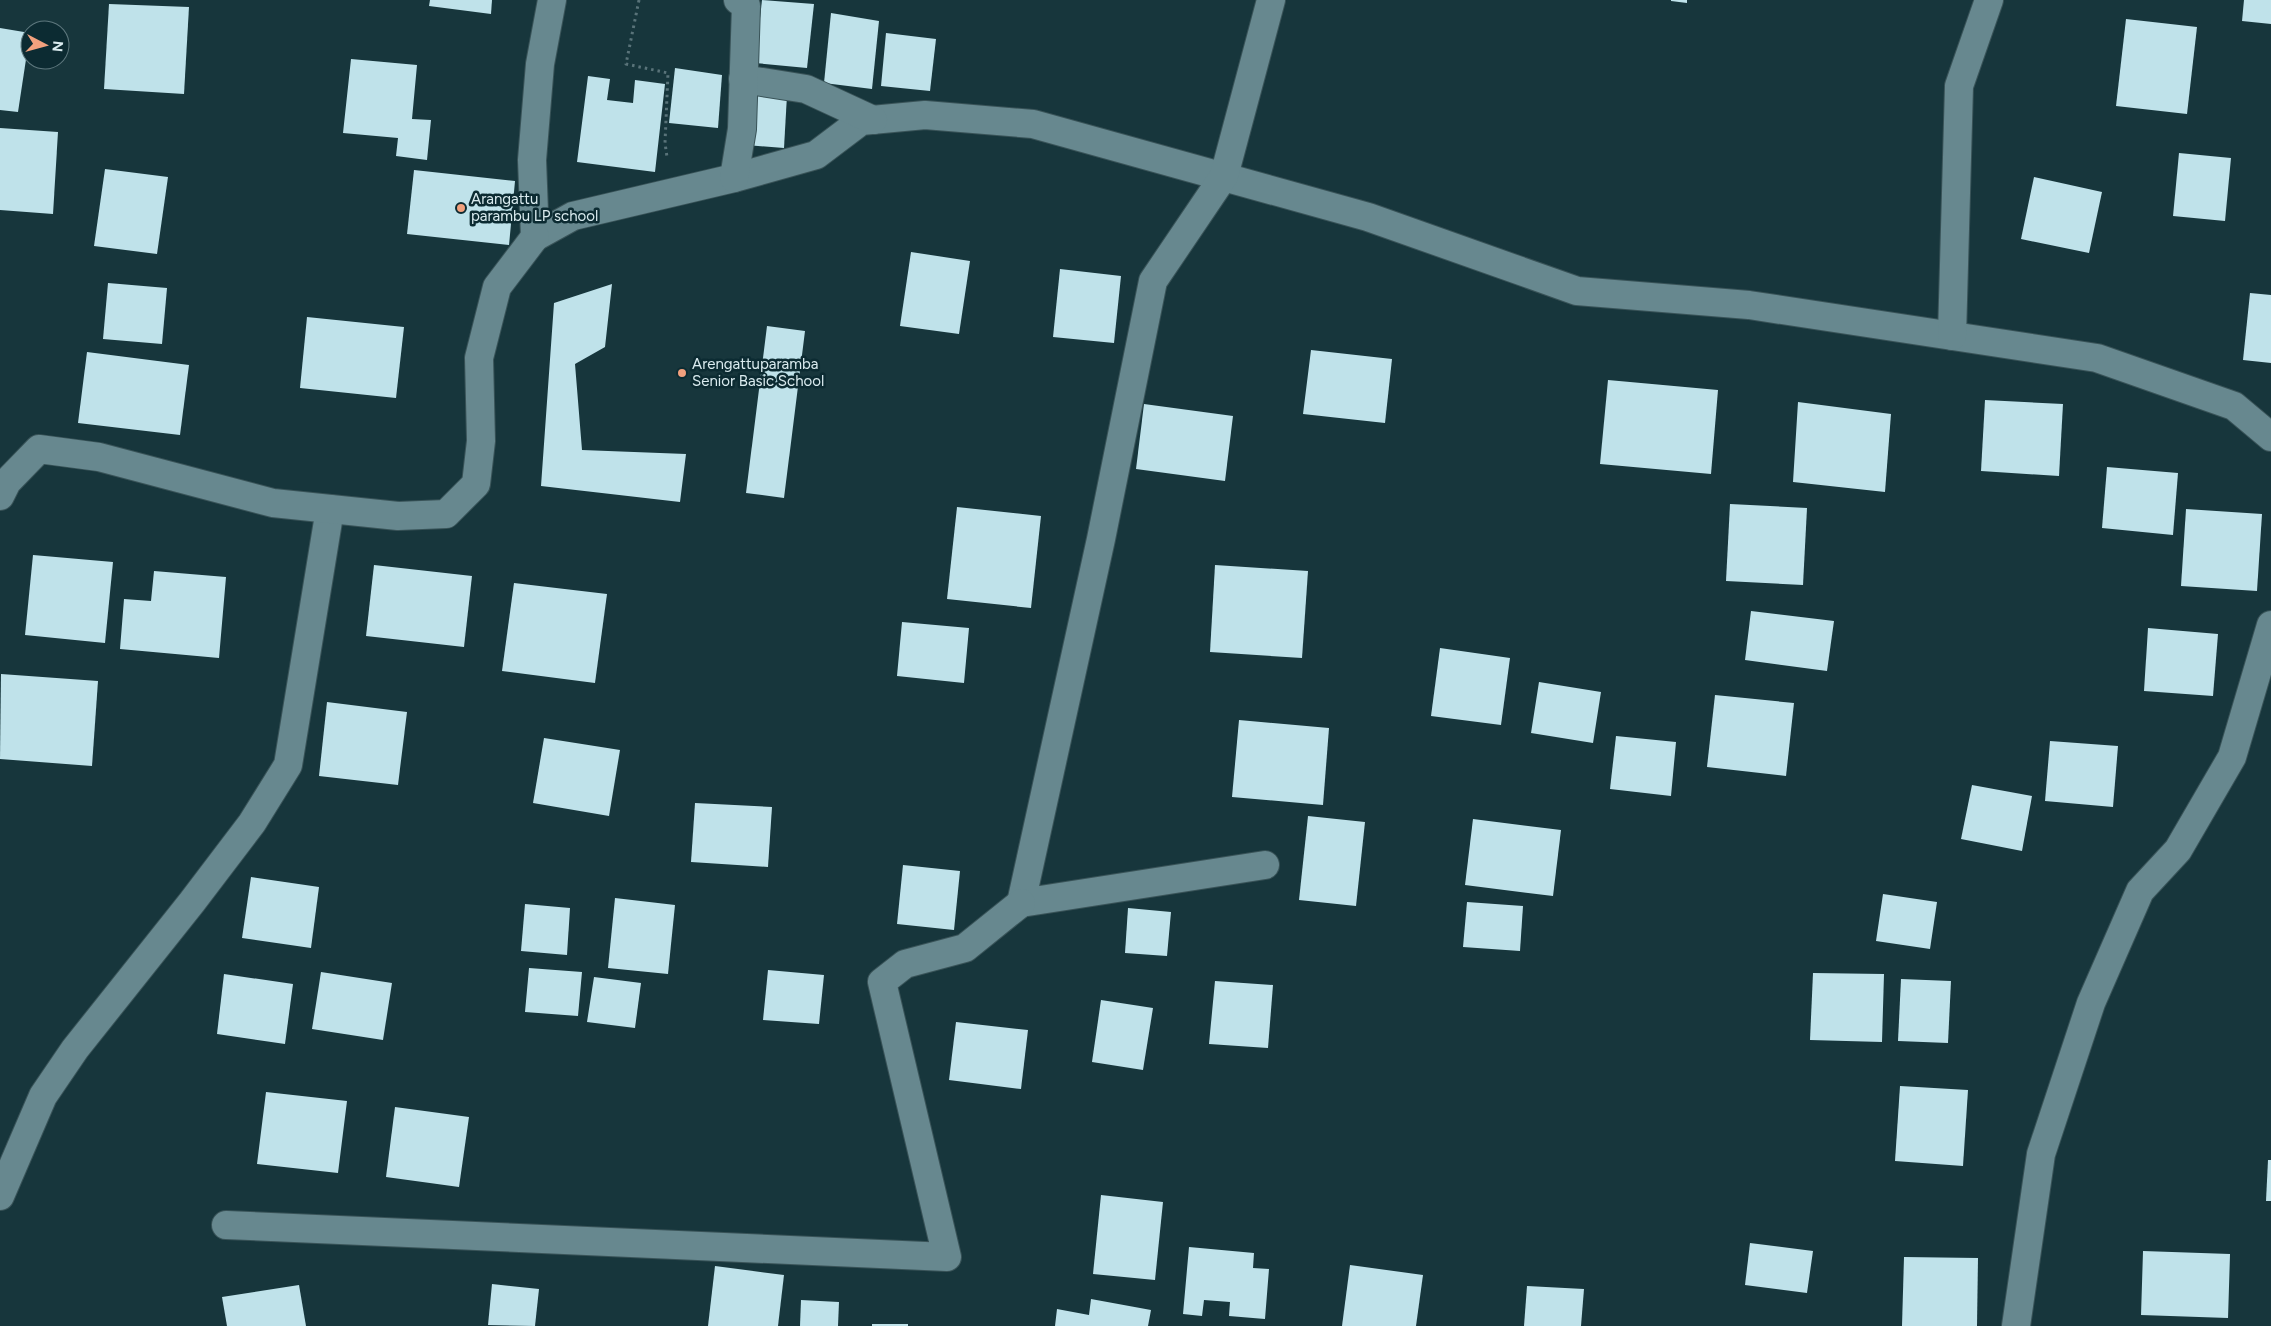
<svg xmlns="http://www.w3.org/2000/svg" width="2271" height="1326" font-family="Figtree,sans-serif">
<style>
.building{fill:#bfe2ea}
.lines{fill:none;stroke-linecap:round;stroke-linejoin:round}
.street-casing{stroke:#395358;stroke-width:30}
.secondary-casing{stroke:#395358;stroke-width:30}
.path{stroke:#597379;stroke-width:3;stroke-dasharray:2.5 4;stroke-linecap:butt}
.street{stroke:#67888f;stroke-width:28}
.secondary{stroke:#67888f;stroke-width:28}
.poi-dot{fill:#f2a17e;stroke:#0c2b32;stroke-width:2}
.labels{text-anchor:middle;dominant-baseline:central;stroke-width:5;stroke-linejoin:round;paint-order:stroke}
.poi-label{font-size:15px;fill:#daebef;stroke:#0c2b32;text-anchor:start}
</style>
<rect width="100%" height="100%" fill="#17363c"/>
<g class="building">
<polygon points="430,0 492,0 491,14 429,6"/>
<polygon points="762,0 814,4 807,68 755,63"/>
<polygon points="1671,0 1687,0 1687,3 1671,1"/>
<polygon points="2244,0 2271,0 2271,24 2242,21"/>
<polygon points="109,4 189,7 184,94 104,89"/>
<polygon points="831,13 879,21 872,89 824,83"/>
<polygon points="2126,19 2197,27 2187,114 2116,106"/>
<polygon points="0,28 30,33 18,112 0,110"/>
<polygon points="886,33 936,39 930,91 881,86"/>
<polygon points="351,59 417,65 412,119 431,120 427,160 396,156 398,138 343,133"/>
<polygon points="675,68 722,75 718,128 669,123"/>
<polygon points="588,76 610,79 607,100 633,103 635,80 665,84 655,172 577,162"/>
<polygon points="749,92 787,95 784,148 746,145"/>
<polygon points="0,128 58,132 53,214 0,210"/>
<polygon points="2179,153 2231,158 2225,221 2173,216"/>
<polygon points="105,169 168,177 157,254 94,246"/>
<polygon points="414,170 515,181 509,245 407,234"/>
<polygon points="2034,177 2102,192 2089,253 2021,239"/>
<polygon points="911,252 970,261 959,334 900,326"/>
<polygon points="1060,269 1121,276 1114,343 1053,337"/>
<polygon points="108,283 167,288 162,344 103,339"/>
<polygon points="612,284 605,347 575,364 582,450 686,454 680,502 541,486 554,303"/>
<polygon points="2250,293 2271,295 2271,363 2243,360"/>
<polygon points="307,317 404,327 396,398 300,388"/>
<polygon points="767,326 805,331 784,498 746,493"/>
<polygon points="1311,350 1392,359 1385,423 1303,414"/>
<polygon points="87,352 189,365 180,435 78,423"/>
<polygon points="1608,380 1718,390 1711,474 1600,464"/>
<polygon points="1985,400 2063,404 2059,476 1981,471"/>
<polygon points="1798,402 1891,414 1885,492 1793,482"/>
<polygon points="1144,404 1233,416 1225,481 1136,469"/>
<polygon points="2107,467 2178,473 2173,535 2102,528"/>
<polygon points="1730,504 1807,508 1803,585 1726,581"/>
<polygon points="957,507 1041,516 1031,608 947,599"/>
<polygon points="2186,509 2262,514 2257,591 2181,586"/>
<polygon points="33,555 113,562 105,643 25,635"/>
<polygon points="374,565 472,576 464,647 366,636"/>
<polygon points="1215,565 1308,571 1302,658 1210,652"/>
<polygon points="154,571 226,577 219,658 120,649 124,599 151,601"/>
<polygon points="514,583 607,594 595,683 502,671"/>
<polygon points="1751,611 1834,621 1827,671 1745,660"/>
<polygon points="902,622 969,628 964,683 897,676"/>
<polygon points="2148,628 2218,634 2213,696 2144,691"/>
<polygon points="1440,648 1510,658 1501,725 1431,716"/>
<polygon points="1,674 98,681 92,766 0,759"/>
<polygon points="1539,682 1601,692 1593,743 1531,733"/>
<polygon points="1715,695 1794,703 1786,776 1707,767"/>
<polygon points="327,702 407,712 398,785 319,776"/>
<polygon points="1239,720 1329,728 1323,805 1232,797"/>
<polygon points="1616,736 1676,742 1671,796 1610,789"/>
<polygon points="544,738 620,750 609,816 533,803"/>
<polygon points="2050,741 2118,746 2113,807 2045,801"/>
<polygon points="1972,785 2032,796 2022,851 1961,839"/>
<polygon points="695,803 772,807 768,867 691,862"/>
<polygon points="1308,816 1365,822 1356,906 1299,900"/>
<polygon points="1473,819 1561,830 1553,896 1465,885"/>
<polygon points="903,865 960,871 954,930 897,924"/>
<polygon points="251,877 319,887 311,948 242,938"/>
<polygon points="1883,894 1937,902 1930,949 1876,941"/>
<polygon points="615,898 675,905 668,974 608,968"/>
<polygon points="1467,902 1523,906 1520,951 1463,947"/>
<polygon points="525,904 570,908 567,955 521,951"/>
<polygon points="1128,908 1171,912 1167,956 1125,953"/>
<polygon points="529,968 582,972 578,1016 525,1012"/>
<polygon points="768,970 824,975 819,1024 763,1020"/>
<polygon points="321,972 392,983 383,1040 312,1029"/>
<polygon points="1813,973 1884,974 1882,1042 1810,1040"/>
<polygon points="224,974 293,984 285,1044 217,1034"/>
<polygon points="594,977 641,983 635,1028 587,1022"/>
<polygon points="1901,979 1951,981 1948,1043 1898,1041"/>
<polygon points="1215,981 1273,985 1268,1048 1209,1044"/>
<polygon points="1101,1000 1153,1008 1143,1070 1092,1062"/>
<polygon points="956,1022 1028,1030 1021,1089 949,1080"/>
<polygon points="1900,1086 1968,1090 1963,1166 1895,1161"/>
<polygon points="266,1092 347,1101 338,1173 257,1164"/>
<polygon points="395,1107 469,1117 459,1187 386,1177"/>
<polygon points="2268,1160 2271,1160 2271,1201 2266,1201"/>
<polygon points="1101,1195 1163,1202 1155,1280 1093,1274"/>
<polygon points="1750,1243 1813,1251 1807,1293 1745,1285"/>
<polygon points="1189,1247 1254,1253 1253,1268 1269,1269 1265,1319 1229,1316 1230,1302 1204,1300 1202,1316 1183,1314"/>
<polygon points="2143,1251 2230,1254 2228,1318 2141,1315"/>
<polygon points="1904,1257 1978,1258 1977,1326 1902,1326"/>
<polygon points="1350,1265 1423,1275 1416,1326 1342,1326"/>
<polygon points="715,1266 784,1275 778,1326 708,1326"/>
<polygon points="492,1284 539,1289 535,1326 488,1325"/>
<polygon points="299,1285 306,1326 227,1326 222,1297"/>
<polygon points="1527,1286 1584,1289 1581,1326 1524,1326"/>
<polygon points="1091,1299 1151,1310 1148,1326 1055,1326 1057,1309 1089,1315"/>
<polygon points="801,1300 839,1302 838,1326 800,1326"/>
<rect x="872" y="1324" width="36" height="2"/>
</g>
<g class="lines">
<defs>
<g id="street">
<polyline points="552,0 540,64 532,160 535,237 573,216 734,178 816,155 861,121 925,115 1033,124 1368,217 1577,291 1749,305 2097,358 2234,406 2271,437"/>
<polyline points="743,79 806,89 873,120"/>
<polyline points="734,178 742,129 746,6 738,0"/>
<polyline points="1952,336 1959,86 1989,0"/>
<polyline points="1265,865 1021,903 1101,539 1153,281 1224,176 1271,0"/>
<polyline points="0,1196 43,1096 75,1049 192,902 252,823 288,765 330,509"/>
<polyline points="226,1225 947,1257 882,982 905,964 965,948 1021,903"/>
<polyline points="2016,1326 2041,1154 2091,1003 2140,891 2178,850 2232,757 2271,625"/>
</g>
<polyline id="secondary" points="0,496 7,482 39,449 99,457 273,503 398,516 446,514 476,484 481,441 479,358 497,287 535,237"/>
</defs>
<use href="#street" class="street-casing"/>
<use href="#secondary" class="secondary-casing"/>
<polyline class="path" points="639,0 626,64 668,73 665,143 667,157"/>
<use href="#street" class="street"/>
<use href="#secondary" class="secondary"/>
</g>
<g class="poi-dot">
<circle cx="461" cy="208" r="5"/>
<circle cx="682" cy="373" r="5"/>
</g>
<g class="labels">
<g class="poi-label">
<text x="471" y="199">Arangattu<tspan x="471" dy="17">parambu LP school</tspan></text>
<text x="692" y="364">Arengattuparamba<tspan x="692" dy="17">Senior Basic School</tspan></text>
</g>
</g>
<g transform="translate(45 45) rotate(96)"><circle r="24" fill="#0c2b32" stroke="#5e787e"/>
<path d="M0-4L9 19L0 12L-9 19Z" fill="#f2a17e"/>
<text y="-8" font-size="14" font-weight="bold" text-anchor="middle" fill="#daebef">N</text>
</g>
</svg>
